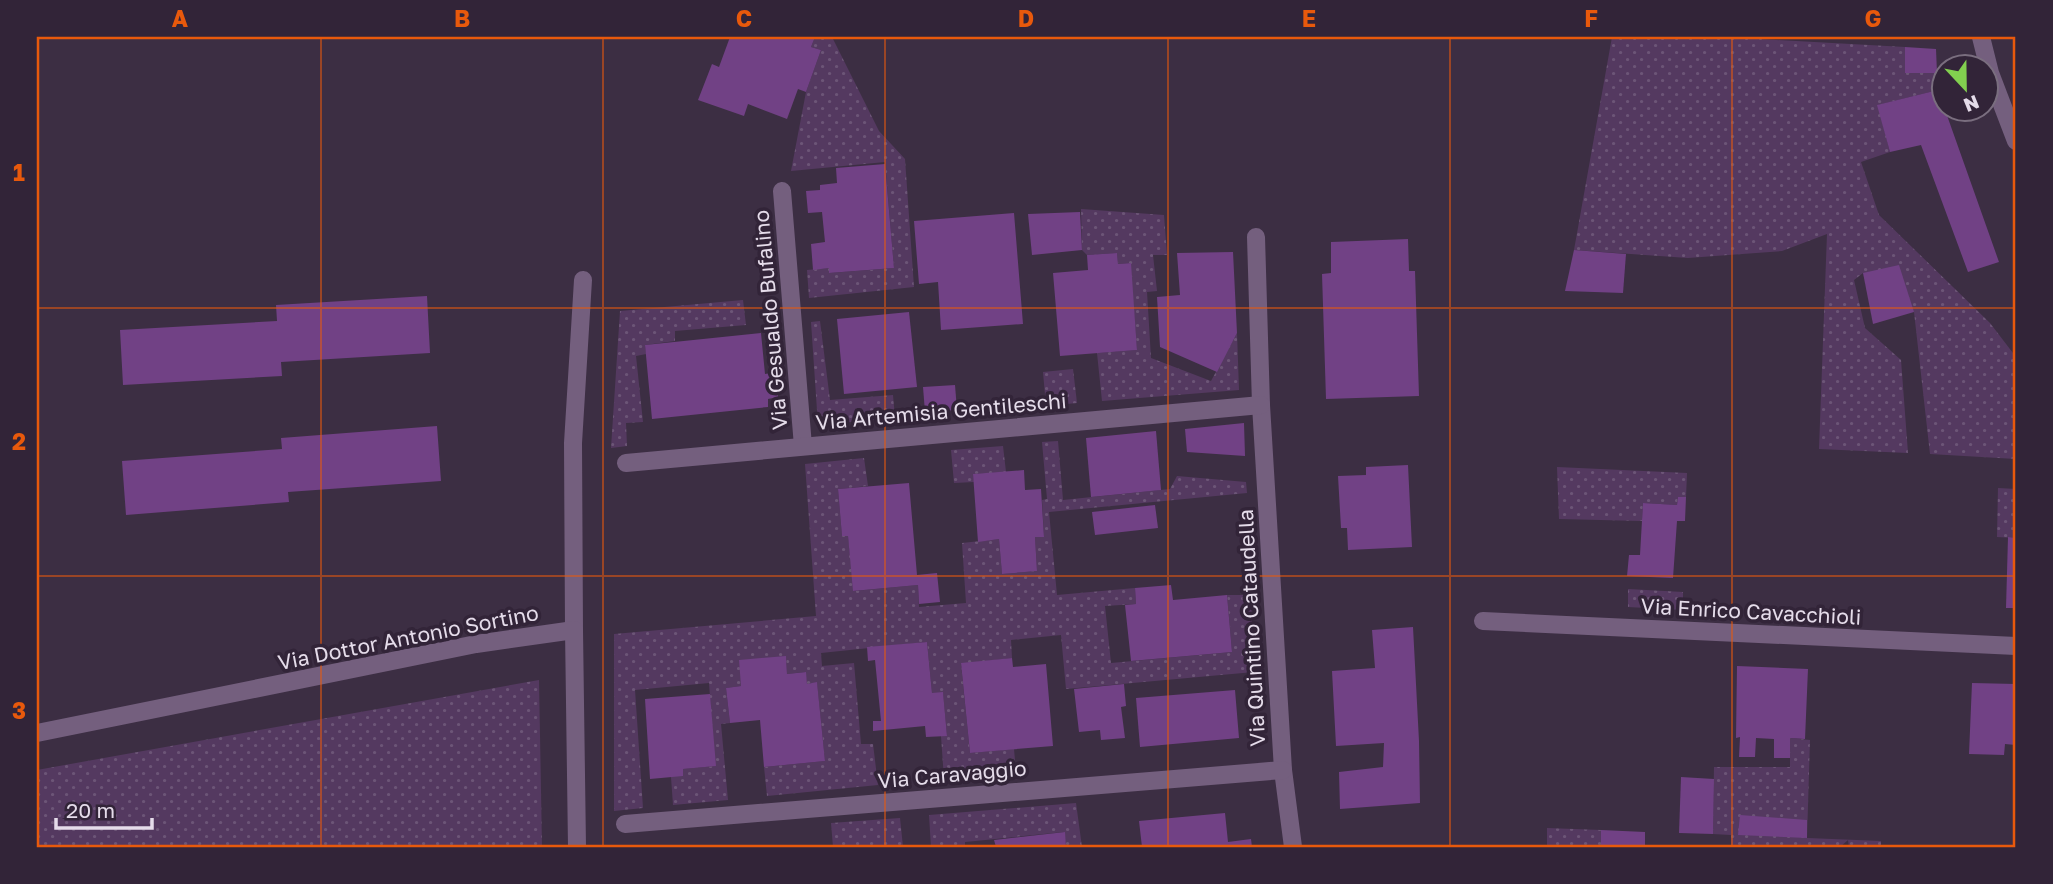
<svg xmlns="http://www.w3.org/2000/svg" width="2053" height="884" font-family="'Golos Text',sans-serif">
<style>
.grass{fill:url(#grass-dots)}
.building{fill:#714185}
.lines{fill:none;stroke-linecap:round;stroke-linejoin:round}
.minor{stroke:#745f7e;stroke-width:18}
.grid{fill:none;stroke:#e8590c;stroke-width:2;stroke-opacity:0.55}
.labels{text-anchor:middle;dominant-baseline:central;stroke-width:7;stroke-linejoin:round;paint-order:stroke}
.street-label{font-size:21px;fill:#e5dcea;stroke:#322438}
.neatline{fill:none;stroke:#e8590c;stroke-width:2.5}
.grid-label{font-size:23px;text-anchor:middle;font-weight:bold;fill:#e8590c}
</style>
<defs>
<pattern id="grass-dots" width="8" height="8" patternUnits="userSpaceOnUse" patternTransform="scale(1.75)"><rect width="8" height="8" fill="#543960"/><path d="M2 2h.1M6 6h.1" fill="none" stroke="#6c5577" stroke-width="1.8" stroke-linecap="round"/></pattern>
</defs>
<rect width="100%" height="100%" fill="#3c2e43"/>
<g class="grass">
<polygon points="815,37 832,37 879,131 905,159 914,287 809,298 807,270 829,268 830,273 894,268 885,162 791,171 806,92 821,50 811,47"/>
<polygon points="1612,37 1723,37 1905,47 1905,72 1937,73 1938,90 1878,105 1890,152 1861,162 1879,215 1990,323 2016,357 2016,459 1930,454 1914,312 1863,273 1854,280 1865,328 1901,360 1908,453 1819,449 1827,234 1782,251 1688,258 1574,250"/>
<polygon points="1081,209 1164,215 1167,255 1153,255 1157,291 1147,292 1151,358 1211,381 1237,333 1239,390 1102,401 1097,353 1137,350 1130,263 1118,264 1117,253 1087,255 1082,250"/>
<polygon points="743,300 746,325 675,331 675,341 645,345 646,354 636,356 643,422 626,423 627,446 611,448 620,311"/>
<polygon points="820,321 830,400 893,395 895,418 818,425 811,322"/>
<polygon points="1073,369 1077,403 1046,406 1043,372"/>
<polygon points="1058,441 1063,500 1170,489 1177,476 1246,482 1247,493 1049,512 1057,595 1135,588 1136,604 1105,606 1111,663 1232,652 1227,595 1251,595 1254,672 1066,689 1061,635 1011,640 1012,658 961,664 970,753 1014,749 1016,772 944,779 941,736 947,736 943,693 932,693 927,642 821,653 822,666 854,663 861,744 873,744 878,785 767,796 764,767 825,761 817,683 807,684 805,672 787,674 786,657 741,686 726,688 730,723 721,724 728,800 673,805 671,777 683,769 715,766 709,683 635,690 643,808 614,811 614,634 816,616 805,464 864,458 868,486 838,489 842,536 848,536 854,591 918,585 919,607 966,603 962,543 999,539 1002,574 1037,571 1035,537 1044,536 1042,500 1047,499 1042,442"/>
<polygon points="1003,446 1006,472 973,474 974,482 954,483 951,450"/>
<polygon points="1557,467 1687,473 1686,497 1678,497 1677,505 1643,503 1642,521 1559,519"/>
<polygon points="1998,488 2016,489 2016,538 1997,537"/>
<polygon points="1628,589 1683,592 1683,610 1628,607"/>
<polygon points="539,680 542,847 37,847 37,770"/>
<polygon points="1790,738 1810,740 1807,838 1881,841 1881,847 1849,847 1848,840 1840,847 1731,847 1731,835 1713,834 1714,767 1790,767"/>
<polygon points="1076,803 1082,847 1066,847 1064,832 965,842 965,847 931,847 929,815"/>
<polygon points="900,818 903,847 833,847 831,823"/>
<polygon points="1547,828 1601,830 1601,847 1547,847"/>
</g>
<g class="building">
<polygon points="730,37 815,37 811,47 821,50 806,92 798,89 787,119 748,104 744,116 698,100 712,64 719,67"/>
<polygon points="1905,47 1936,49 1937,73 1905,73"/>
<polygon points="1938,90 1999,262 1968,272 1921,145 1890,152 1877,105"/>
<polygon points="885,164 894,268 829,273 829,268 813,270 811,244 825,242 822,212 808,213 806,191 820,190 820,185 837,183 836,168"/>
<polygon points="1080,212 1082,250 1032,255 1028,214"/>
<polygon points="1014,213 1023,324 941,330 938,282 919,284 914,221"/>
<polygon points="1408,239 1409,271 1415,271 1419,396 1326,399 1322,274 1331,273 1331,242"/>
<polygon points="1574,250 1626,254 1623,293 1565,291"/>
<polygon points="1233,252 1237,333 1217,372 1160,347 1157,297 1180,295 1177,253"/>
<polygon points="1117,253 1118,264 1131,263 1137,350 1060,356 1053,273 1088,270 1087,255"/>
<polygon points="1899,265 1914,312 1873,324 1863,273"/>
<polygon points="427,296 430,353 281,362 282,376 123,385 120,330 277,321 276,305"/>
<polygon points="909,312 917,387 844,394 837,319"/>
<polygon points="761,333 765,374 776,372 778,397 768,399 768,407 652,419 645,345"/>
<polygon points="955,385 957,410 925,412 923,387"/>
<polygon points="1244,423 1245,456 1187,452 1185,429"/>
<polygon points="437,426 441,481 288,492 289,502 126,515 122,461 282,449 281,438"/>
<polygon points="1156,431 1161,490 1091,497 1086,438"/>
<polygon points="1408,465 1412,547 1348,550 1347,528 1341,528 1338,476 1366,475 1366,467"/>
<polygon points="1024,470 1025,490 1041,489 1044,537 1035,537 1037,571 1002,574 999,539 978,542 973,474"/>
<polygon points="909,483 917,575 937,573 940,602 919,604 918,585 853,591 848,536 842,536 838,489"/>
<polygon points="1678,497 1686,497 1685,521 1677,521 1673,578 1627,576 1629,555 1640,555 1643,503 1677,505"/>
<polygon points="1155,505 1158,528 1095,535 1092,512"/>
<polygon points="2008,537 2016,538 2016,608 2006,608"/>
<polygon points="1171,585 1173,600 1227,595 1232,652 1131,661 1125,605 1136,604 1135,588"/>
<polygon points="1413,627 1419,741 1420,803 1340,809 1339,772 1383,767 1384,743 1336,746 1332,671 1375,668 1372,630"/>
<polygon points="927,642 932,693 943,692 947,736 926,737 925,726 873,731 873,721 881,721 875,660 868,661 867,647"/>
<polygon points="786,656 787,674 806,672 807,684 817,682 825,761 764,767 760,720 730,723 726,688 741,686 739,660"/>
<polygon points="1012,658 1013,667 1046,664 1053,746 970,753 961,663"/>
<polygon points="1737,666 1808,669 1805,739 1790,738 1790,758 1774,758 1774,739 1756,738 1755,757 1739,757 1740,737 1736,738"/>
<polygon points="1972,683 2016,684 2016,745 2005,744 2004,755 1969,754"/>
<polygon points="1124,684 1126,706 1121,707 1125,738 1101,740 1100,730 1079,732 1074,689"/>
<polygon points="1235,690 1239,738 1140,747 1136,698"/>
<polygon points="710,694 716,766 683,769 683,776 650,779 645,699"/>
<polygon points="1681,777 1714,779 1713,834 1679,833"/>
<polygon points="1225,813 1228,842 1251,839 1252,847 1142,847 1139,821"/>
<polygon points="1740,815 1807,820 1807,838 1738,835"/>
<polygon points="1601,830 1645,832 1645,847 1601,847"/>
<polygon points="1065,832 1066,847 996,847 994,840"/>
</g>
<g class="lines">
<g class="minor">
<polyline points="1981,37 1990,73 2016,141"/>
<polyline points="782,191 803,446"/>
<polyline points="1256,237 1261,405 1283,770 1293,847"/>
<polyline points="626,463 1261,405"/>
<polyline points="1483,621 2016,646"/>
<polyline points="574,630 573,443 583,280"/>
<polyline points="37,733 476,644 574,630 577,847"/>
<polyline points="625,824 1283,770"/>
</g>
</g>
<path class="grid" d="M321,37V847M603,37V847M885,37V847M1168,37V847M1450,37V847M1732,37V847M37,308H2016M37,576H2016"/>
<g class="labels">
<g class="street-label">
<text transform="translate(770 320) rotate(-95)">Via Gesualdo Bufalino</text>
<text transform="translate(941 411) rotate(-5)">Via Artemisia Gentileschi</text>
<text transform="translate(1751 611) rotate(3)">Via Enrico Cavacchioli</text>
<text transform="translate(1251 628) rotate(-93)">Via Quintino Cataudella</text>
<text transform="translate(408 637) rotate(-11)">Via Dottor Antonio Sortino</text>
<text transform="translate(952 774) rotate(-5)">Via Caravaggio</text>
</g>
</g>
<rect width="2053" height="884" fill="none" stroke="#322438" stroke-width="77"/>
<g transform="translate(1965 88) rotate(158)"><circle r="33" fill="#322438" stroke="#7a6e7f" stroke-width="2"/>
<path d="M0-5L12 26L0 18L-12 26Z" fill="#82d04f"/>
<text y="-10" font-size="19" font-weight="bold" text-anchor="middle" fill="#e5dcea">N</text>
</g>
<path d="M56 818v10h96v-10" fill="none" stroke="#e5dcea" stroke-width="3.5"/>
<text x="66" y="818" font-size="21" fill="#e5dcea" stroke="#322438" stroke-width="5" paint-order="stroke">20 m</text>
<rect x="38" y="38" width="1976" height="808" class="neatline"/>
<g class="grid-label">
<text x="180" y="27">A</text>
<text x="462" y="27">B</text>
<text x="744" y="27">C</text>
<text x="1026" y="27">D</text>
<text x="1309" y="27">E</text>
<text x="1591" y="27">F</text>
<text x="1873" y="27">G</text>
<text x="19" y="181">1</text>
<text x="19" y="450">2</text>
<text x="19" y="719">3</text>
</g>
</svg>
